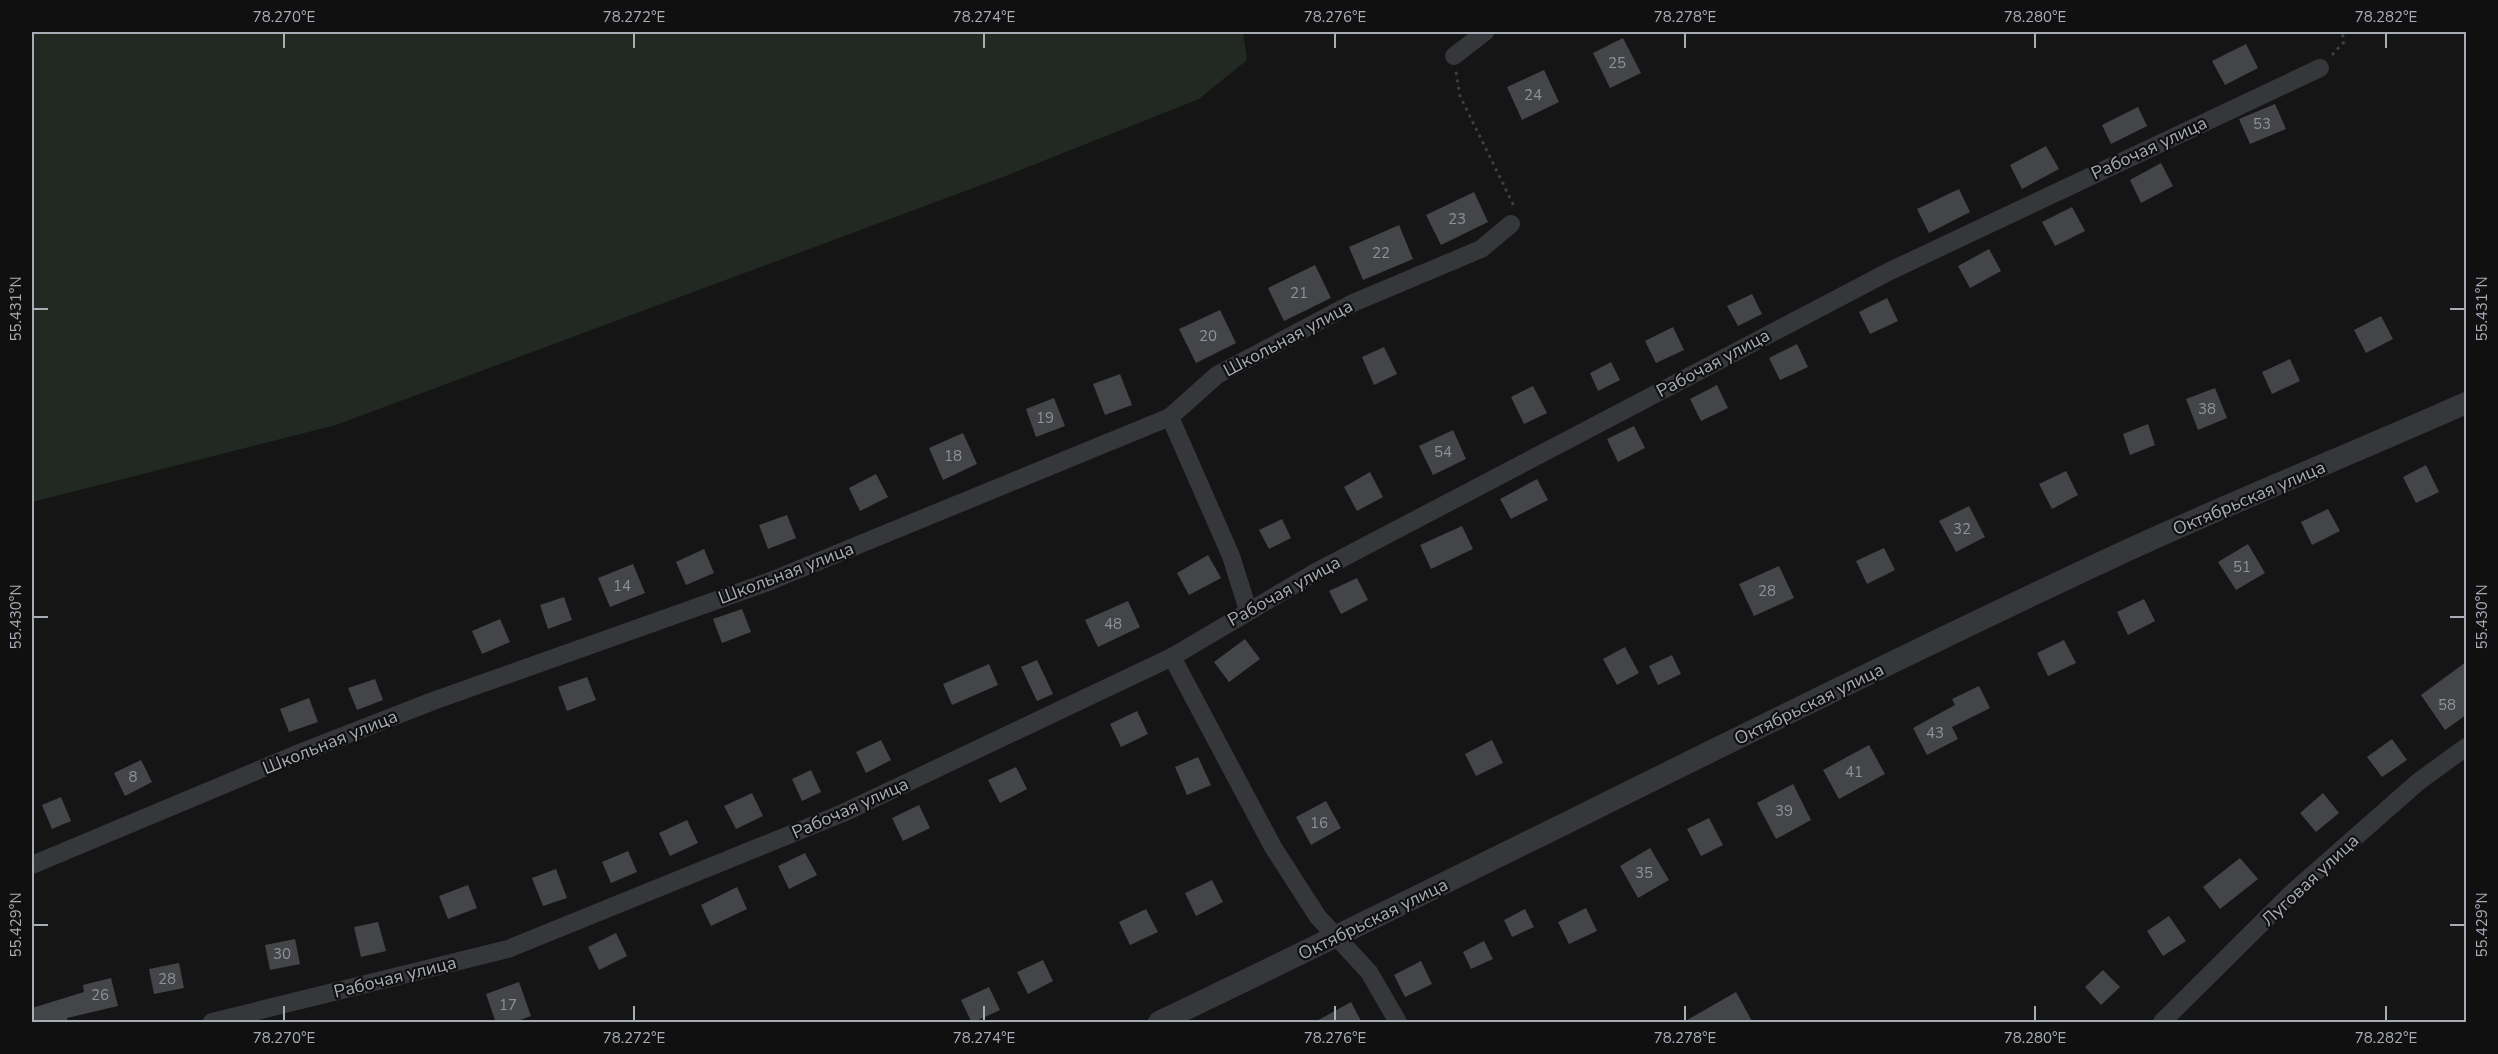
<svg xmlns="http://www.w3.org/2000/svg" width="2498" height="1054" font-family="'Nunito Sans',sans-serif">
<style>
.green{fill:#222822}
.building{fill:#444549}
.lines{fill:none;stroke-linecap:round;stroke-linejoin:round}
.path{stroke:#3c3e42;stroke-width:3;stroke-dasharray:3 4.5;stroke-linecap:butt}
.minor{stroke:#36373b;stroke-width:18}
.tertiary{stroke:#36373b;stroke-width:22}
.ticks{fill:none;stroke:#a8acb5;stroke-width:2}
.labels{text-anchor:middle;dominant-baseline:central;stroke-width:4.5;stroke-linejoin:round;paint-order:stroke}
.number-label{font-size:15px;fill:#8f929a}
.street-label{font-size:18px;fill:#a8acb5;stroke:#101011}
.neatline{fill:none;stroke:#a8acb5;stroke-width:2}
.ticks-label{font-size:15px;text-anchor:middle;fill:#a8acb5}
</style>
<rect width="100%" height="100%" fill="#151516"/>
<polygon class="green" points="32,32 1243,32 1247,60 1199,99 1003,177 336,425 32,502"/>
<g class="building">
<polygon points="1623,38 1641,73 1610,88 1593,53"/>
<polygon points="2246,44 2258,68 2225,85 2212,61"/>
<polygon points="1544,70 1559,102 1522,120 1507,87"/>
<polygon points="2275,104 2286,129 2250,144 2239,119"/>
<polygon points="2138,107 2147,126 2111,144 2102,125"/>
<polygon points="2046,146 2059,169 2022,189 2010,165"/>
<polygon points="2161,163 2173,186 2141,203 2130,180"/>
<polygon points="1959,189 1970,212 1929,233 1917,209"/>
<polygon points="1474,192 1488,222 1441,245 1426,215"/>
<polygon points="2072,207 2085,231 2055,246 2042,222"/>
<polygon points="1399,225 1413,259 1363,280 1349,247"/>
<polygon points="1989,249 2001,271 1970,288 1958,266"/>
<polygon points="1315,265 1331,298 1284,321 1268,288"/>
<polygon points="1752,294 1762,314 1738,326 1727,306"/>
<polygon points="1887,298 1898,321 1870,334 1859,312"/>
<polygon points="1220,310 1236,343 1196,363 1179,329"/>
<polygon points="2381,316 2393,339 2366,353 2354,330"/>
<polygon points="1673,327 1684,350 1656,363 1645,341"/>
<polygon points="1797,344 1808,367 1780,380 1769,358"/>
<polygon points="1384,347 1397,374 1374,385 1362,357"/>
<polygon points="2290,359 2300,381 2272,394 2262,372"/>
<polygon points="1611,362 1620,380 1598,391 1590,373"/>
<polygon points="1120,374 1132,405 1105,415 1093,384"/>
<polygon points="1717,385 1728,408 1701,421 1690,399"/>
<polygon points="1533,386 1547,413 1524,424 1511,397"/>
<polygon points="2215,388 2227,418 2198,430 2186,399"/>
<polygon points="1054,398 1065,426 1036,437 1026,409"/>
<polygon points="2148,424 2155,445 2130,455 2123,434"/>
<polygon points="1634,426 1645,448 1618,462 1607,439"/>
<polygon points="1453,430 1466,459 1433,475 1419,446"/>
<polygon points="963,433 977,464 943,480 929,448"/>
<polygon points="2426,465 2439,492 2416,503 2403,477"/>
<polygon points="2066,471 2078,495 2052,509 2039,484"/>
<polygon points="1370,472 1383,497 1357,511 1344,487"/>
<polygon points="876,474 888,497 860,511 849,488"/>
<polygon points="1537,479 1548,500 1511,519 1500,499"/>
<polygon points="1969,506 1985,537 1956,552 1939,521"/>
<polygon points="2328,509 2340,531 2312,545 2301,522"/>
<polygon points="787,515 796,538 768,549 759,525"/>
<polygon points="1282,519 1291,538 1269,549 1259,530"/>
<polygon points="1462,526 1473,549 1431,569 1420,545"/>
<polygon points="2248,544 2265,573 2236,590 2218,562"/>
<polygon points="1884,548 1895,570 1867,584 1856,561"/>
<polygon points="704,549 714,573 686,585 676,562"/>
<polygon points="1208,555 1221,578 1189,595 1177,573"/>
<polygon points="633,564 645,593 610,607 598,578"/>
<polygon points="1779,566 1794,598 1754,616 1739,584"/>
<polygon points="1357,578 1368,600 1341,614 1329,591"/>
<polygon points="564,597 572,620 548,629 540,605"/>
<polygon points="2144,599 2155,621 2128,635 2117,612"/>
<polygon points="1128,601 1140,627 1098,647 1085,620"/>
<polygon points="742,609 751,632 722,643 713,619"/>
<polygon points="500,619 510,642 482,654 472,631"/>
<polygon points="1245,639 1260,659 1229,682 1214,662"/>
<polygon points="2064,640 2076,663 2048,676 2037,653"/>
<polygon points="1625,647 1639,673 1617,685 1603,659"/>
<polygon points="1672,655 1681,674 1658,685 1649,666"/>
<polygon points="1037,660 1053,694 1037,701 1021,667"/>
<polygon points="2466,662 2466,715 2445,730 2421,695"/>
<polygon points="989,664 998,685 952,705 943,684"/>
<polygon points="587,677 596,700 567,711 558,687"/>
<polygon points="375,679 383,700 357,710 348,688"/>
<polygon points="1979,686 1990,708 1952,727 1958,739 1927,755 1913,728 1955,705 1952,699"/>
<polygon points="309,698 318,722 289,732 280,709"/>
<polygon points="1137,711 1148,734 1121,747 1110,724"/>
<polygon points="2392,739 2407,760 2382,777 2367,757"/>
<polygon points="881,740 891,760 866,773 856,752"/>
<polygon points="1492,740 1503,763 1476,776 1465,754"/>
<polygon points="1869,745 1885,774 1839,799 1823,770"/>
<polygon points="1198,757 1211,785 1187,795 1175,767"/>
<polygon points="141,760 152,782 125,796 114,773"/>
<polygon points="1016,767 1027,789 1000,803 988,780"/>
<polygon points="811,770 821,792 802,801 792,779"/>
<polygon points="1793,784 1811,820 1776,839 1757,803"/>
<polygon points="752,793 763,816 736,829 724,806"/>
<polygon points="2323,793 2339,813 2316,832 2300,813"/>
<polygon points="61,797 71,821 52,829 42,805"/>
<polygon points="1326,801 1341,828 1311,845 1296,817"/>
<polygon points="919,805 930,828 903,841 892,818"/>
<polygon points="1709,818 1723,845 1701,856 1687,829"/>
<polygon points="687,820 698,843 670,856 659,833"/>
<polygon points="1650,848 1669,880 1638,898 1620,866"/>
<polygon points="628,851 637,872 611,883 602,862"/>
<polygon points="805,853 817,875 789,889 778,866"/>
<polygon points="2240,858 2258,879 2220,909 2203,887"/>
<polygon points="556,869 567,898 543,906 532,878"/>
<polygon points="1212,880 1223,902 1196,916 1185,893"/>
<polygon points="468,885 477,908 448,919 439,896"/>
<polygon points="737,887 747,909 711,926 701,905"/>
<polygon points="1586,908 1597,931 1569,944 1558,922"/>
<polygon points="1146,909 1158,932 1130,945 1119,922"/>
<polygon points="1525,909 1534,927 1512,937 1504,920"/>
<polygon points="2169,916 2186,941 2163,956 2147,931"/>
<polygon points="378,922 386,951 361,957 354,927"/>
<polygon points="616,933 627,956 599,970 588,947"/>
<polygon points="295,939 300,964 270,970 265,945"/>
<polygon points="1484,941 1493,959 1471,969 1463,952"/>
<polygon points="1043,960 1053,981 1028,994 1017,972"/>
<polygon points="1421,961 1432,984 1405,997 1394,975"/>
<polygon points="179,963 184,988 154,994 149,969"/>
<polygon points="2103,970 2120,987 2101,1005 2085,987"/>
<polygon points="111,978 118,1006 67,1018 68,1023 32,1023 32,1008 84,992 83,985"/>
<polygon points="519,982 531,1016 512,1023 496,1023 486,994"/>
<polygon points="989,987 1000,1010 972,1023 961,1000"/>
<polygon points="1736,992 1753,1023 1682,1023"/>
<polygon points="1351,1002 1362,1023 1313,1023"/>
</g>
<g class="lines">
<g class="path">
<polyline points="2332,55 2344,42 2342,32"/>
<polyline points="1456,72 1460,96 1515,208"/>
</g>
<g class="minor">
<polyline points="1454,56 1485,32"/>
<polyline points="1170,417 1231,556 1248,610"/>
<polyline points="1172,657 1273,847 1318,917 1369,972 1398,1022"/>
<polyline points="32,865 297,754 433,701 768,582 1170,417 1217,375 1353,303 1481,249 1511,224"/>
<polyline points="212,1022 508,949 843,813 1172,657 1314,573 1890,271 2320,68"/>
<polyline points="2162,1022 2293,892 2418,782 2466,747"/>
</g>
<path class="tertiary" d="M1159,1022C1478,870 1792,707 2113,557C2229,503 2349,455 2466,403"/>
</g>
<path class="ticks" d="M284,33V48M634,33V48M984,33V48M1335,33V48M1685,33V48M2035,33V48M2386,33V48M33,309H48M2450,309H2465M33,617H48M2450,617H2465M33,925H48M2450,925H2465M284,1006V1021M634,1006V1021M984,1006V1021M1335,1006V1021M1685,1006V1021M2035,1006V1021M2386,1006V1021"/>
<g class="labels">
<g class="number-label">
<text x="1617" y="63">25</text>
<text x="1533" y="95">24</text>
<text x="2262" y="124">53</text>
<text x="1457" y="219">23</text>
<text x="1381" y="253">22</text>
<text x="1299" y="293">21</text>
<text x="1208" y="336">20</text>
<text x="2207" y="409">38</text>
<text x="1045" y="418">19</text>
<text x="1443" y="452">54</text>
<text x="953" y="456">18</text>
<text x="1962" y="529">32</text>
<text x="2242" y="567">51</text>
<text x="622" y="586">14</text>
<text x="1767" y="591">28</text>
<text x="1113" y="624">48</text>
<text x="2447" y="705">58</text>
<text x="1935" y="733">43</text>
<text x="1854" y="772">41</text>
<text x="133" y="777">8</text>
<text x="1784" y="811">39</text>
<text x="1319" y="823">16</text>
<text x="1644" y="873">35</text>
<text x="282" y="954">30</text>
<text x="167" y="979">28</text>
<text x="100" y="995">26</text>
<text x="508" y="1005">17</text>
</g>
<g class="street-label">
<text transform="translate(2149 148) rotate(-25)">Рабочая улица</text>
<text transform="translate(1288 338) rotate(-28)">Школьная улица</text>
<text transform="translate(1713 363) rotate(-28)">Рабочая улица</text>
<text transform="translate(2249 498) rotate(-23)">Октябрьская улица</text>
<text transform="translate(786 573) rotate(-21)">Школьная улица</text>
<text transform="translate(1284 591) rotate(-29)">Рабочая улица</text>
<text transform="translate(1809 704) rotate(-26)">Октябрьская улица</text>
<text transform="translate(330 742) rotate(-22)">Школьная улица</text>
<text transform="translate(850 808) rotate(-24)">Рабочая улица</text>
<text transform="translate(2310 880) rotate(-43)">Луговая улица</text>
<text transform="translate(1373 919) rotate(-26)">Октябрьская улица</text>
<text transform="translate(395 977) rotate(-14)">Рабочая улица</text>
</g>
</g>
<rect width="2498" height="1054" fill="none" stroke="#101011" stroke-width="66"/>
<rect x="33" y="33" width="2432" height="988" class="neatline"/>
<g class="ticks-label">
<text x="284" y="22">78.270°E</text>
<text x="634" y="22">78.272°E</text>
<text x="984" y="22">78.274°E</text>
<text x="1335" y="22">78.276°E</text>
<text x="1685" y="22">78.278°E</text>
<text x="2035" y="22">78.280°E</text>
<text x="2386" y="22">78.282°E</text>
<text transform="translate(16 309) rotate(-90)" y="5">55.431°N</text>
<text transform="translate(2482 309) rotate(-90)" y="5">55.431°N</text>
<text transform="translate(16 617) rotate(-90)" y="5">55.430°N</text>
<text transform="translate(2482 617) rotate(-90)" y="5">55.430°N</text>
<text transform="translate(16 925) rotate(-90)" y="5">55.429°N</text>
<text transform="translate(2482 925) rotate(-90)" y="5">55.429°N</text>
<text x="284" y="1043">78.270°E</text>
<text x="634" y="1043">78.272°E</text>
<text x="984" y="1043">78.274°E</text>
<text x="1335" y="1043">78.276°E</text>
<text x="1685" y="1043">78.278°E</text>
<text x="2035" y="1043">78.280°E</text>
<text x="2386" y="1043">78.282°E</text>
</g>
</svg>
